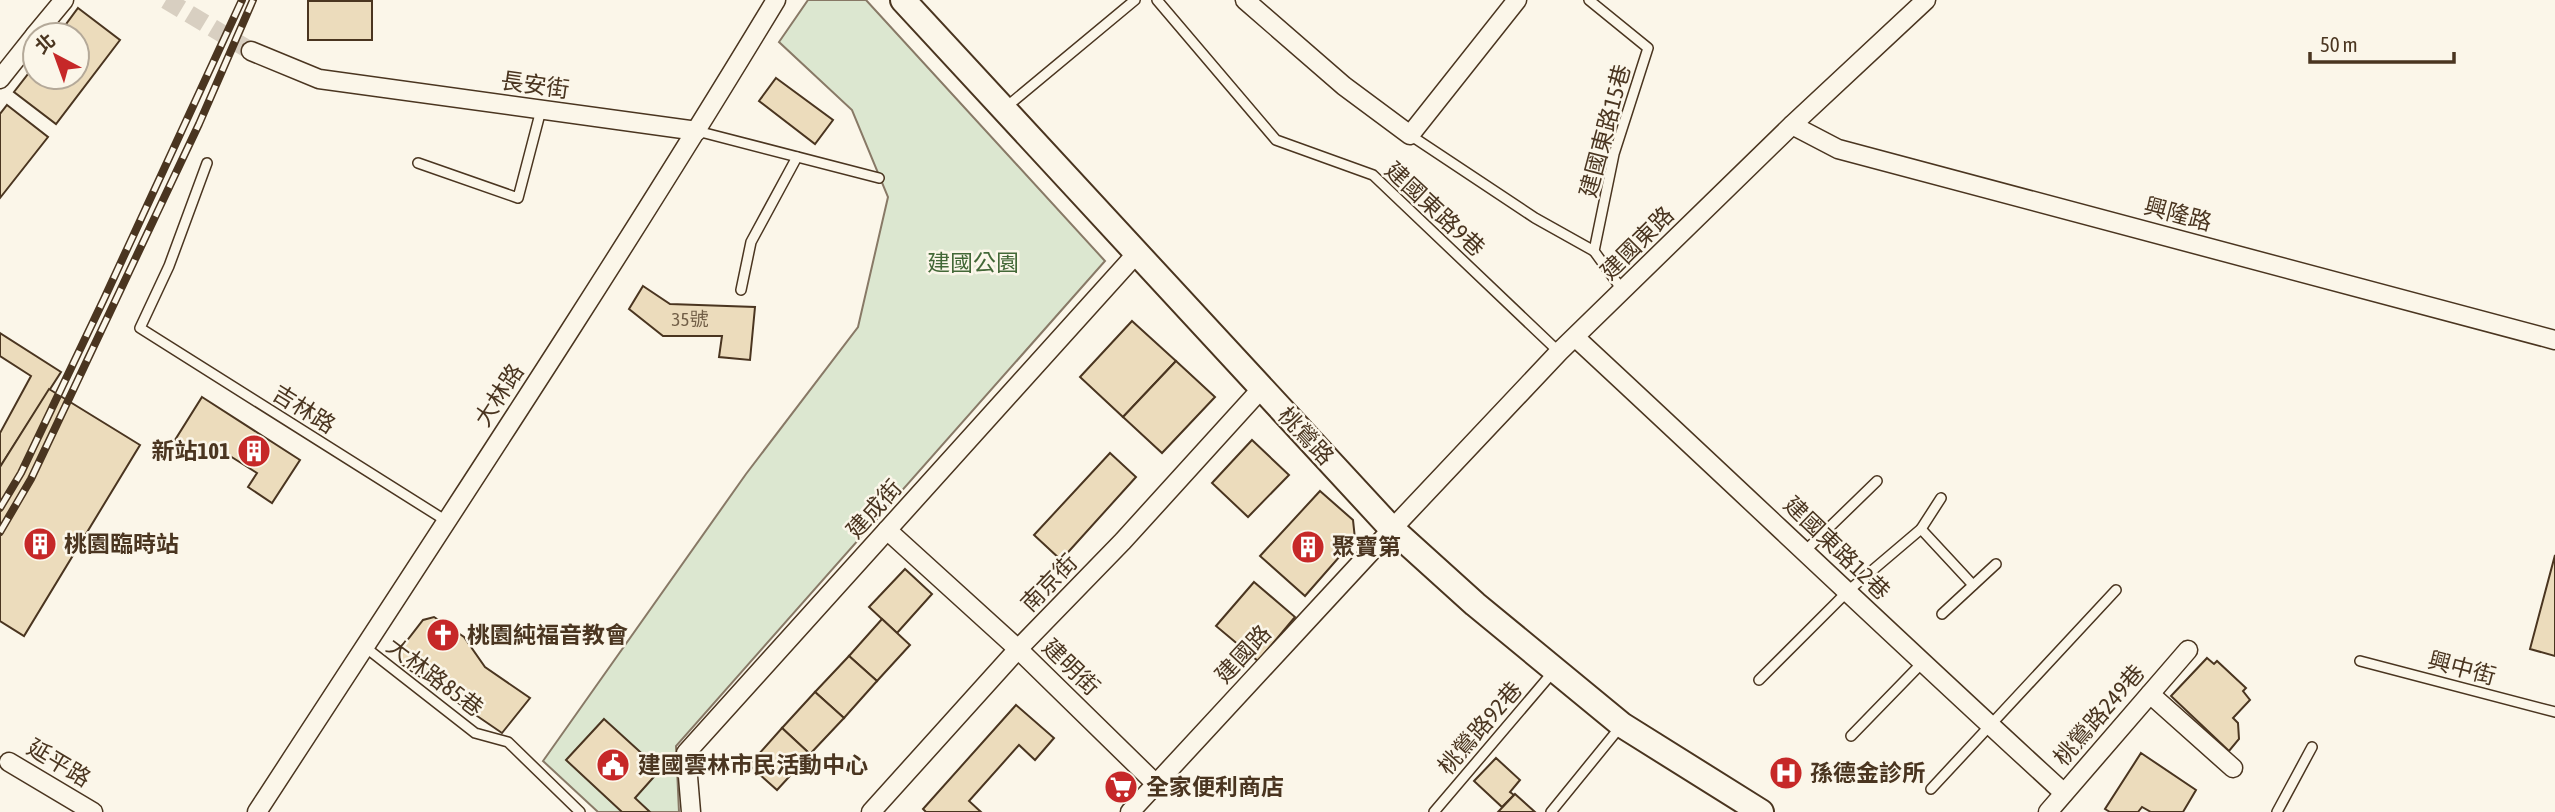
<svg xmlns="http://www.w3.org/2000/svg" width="2555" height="812" font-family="'Asap Condensed','Noto Sans TC',sans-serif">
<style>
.green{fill:#dce7d0;stroke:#887966;stroke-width:2}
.building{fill:#ecdcbc;stroke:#4a3520;stroke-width:2}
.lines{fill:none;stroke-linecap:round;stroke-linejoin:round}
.street-tunnel{stroke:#d8cfc1;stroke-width:18;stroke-dasharray:18 9;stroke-linecap:butt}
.lane-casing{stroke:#4a3520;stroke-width:12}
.street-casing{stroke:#4a3520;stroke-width:21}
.secondary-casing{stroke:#4a3520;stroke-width:28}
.lane{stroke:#fbf6e9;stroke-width:9}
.street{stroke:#fbf6e9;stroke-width:18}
.secondary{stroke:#fbf6e9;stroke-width:24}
.rail-casing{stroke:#4a3520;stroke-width:8}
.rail{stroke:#fbf6e9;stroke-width:5;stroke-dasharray:16;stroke-linecap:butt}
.labels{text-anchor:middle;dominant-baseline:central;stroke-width:5;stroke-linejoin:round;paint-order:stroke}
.number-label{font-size:19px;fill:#725f47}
.street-label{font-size:23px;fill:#4a3520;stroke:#fbf6e9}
.park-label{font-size:23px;fill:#436837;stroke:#fbf6e9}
.poi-label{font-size:23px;font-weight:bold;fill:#4a3520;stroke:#fbf6e9;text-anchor:start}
</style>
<rect width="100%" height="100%" fill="#fbf6e9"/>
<polygon class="green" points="808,0 866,0 1105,261 676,746 679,812 598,812 543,761 746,474 858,327 888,197 852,110 779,42"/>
<g class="building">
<rect x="308" y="1" width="64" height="39"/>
<polygon points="78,8 120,40 56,124 14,92 35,65 35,77 77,77 77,35 58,35"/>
<polygon points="776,78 833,120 815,144 759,101"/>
<polygon points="7,105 48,137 0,198 0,114"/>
<polygon points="643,286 670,304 755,307 750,360 719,357 722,336 663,336 629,309"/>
<polygon points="1132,321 1176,361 1123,417 1080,377"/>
<polygon points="0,333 61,372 0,467 0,433 31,376 0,356"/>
<polygon points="1176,361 1215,397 1162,453 1123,417"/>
<polygon points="49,389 140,445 24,636 0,621 0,467"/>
<polygon points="202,397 300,460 272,503 248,487 257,473 211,444 202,458 175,440"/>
<polygon points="1252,440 1289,475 1248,517 1212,483"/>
<polygon points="1110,453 1136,477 1061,560 1034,535"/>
<polygon points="1320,491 1353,520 1355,539 1305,596 1260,556"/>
<polygon points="2555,555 2555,656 2530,649"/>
<polygon points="905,569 932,594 897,633 869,607"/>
<polygon points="1254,582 1295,617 1258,661 1216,626"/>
<polygon points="434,617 464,637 485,667 530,698 502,733 401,664 399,651 423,620"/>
<polygon points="882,619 910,645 877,681 849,656"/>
<polygon points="849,656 877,681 844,718 815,692"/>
<polygon points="2207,658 2214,664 2217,661 2246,688 2243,691 2250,700 2233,718 2238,723 2239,739 2229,751 2171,696"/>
<polygon points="815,692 844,718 810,754 782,728"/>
<polygon points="1016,705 1054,738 1035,760 1019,745 969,801 981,812 926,812 923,809"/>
<polygon points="604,719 660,770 635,798 650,812 622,812 566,760"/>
<polygon points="782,728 810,754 777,790 749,765"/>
<polygon points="2141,753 2196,790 2183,812 2151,812 2142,807 2138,812 2110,812 2105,809"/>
<polygon points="1496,758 1520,780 1510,792 1514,795 1502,807 1474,781"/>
<polygon points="1515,794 1535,812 1498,812"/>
</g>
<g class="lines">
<polyline class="street-tunnel" points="166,0 251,51"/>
<defs>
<g id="lane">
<polyline points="1157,0 1276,140 1373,175 1559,352"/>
<polyline points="1589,0 1648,48 1614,154 1594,251 1623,291"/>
<polyline points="1005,108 1135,0"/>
<polyline points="697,131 879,178"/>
<polyline points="1410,135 1535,218 1594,251"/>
<polyline points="207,163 169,266 140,328 448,522"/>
<polyline points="418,163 518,198 541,110"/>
<polyline points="741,290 751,242 797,157"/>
<polyline points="1921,529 1973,585"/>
<polyline points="1806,550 1877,481"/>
<polyline points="1942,614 1996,564"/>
<polyline points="365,647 475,733 508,742 580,812"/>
<polyline points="2360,661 2555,712"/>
<polyline points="1759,680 1848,591 1921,529 1941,498"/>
<polyline points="1851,736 1922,663"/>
<polyline points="1931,789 2116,590"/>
<polyline points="1434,812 1553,672"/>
<polyline points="1551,812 1621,726"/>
<polyline points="2277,812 2312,747"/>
</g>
<g id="street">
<polyline points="1245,0 1344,86 1410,135 1517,0"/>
<polyline points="35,35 64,0"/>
<polyline points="251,51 319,79 697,131"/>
<polyline points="0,79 35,35"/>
<polyline points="1792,125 1838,149 2555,340"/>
<path d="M1576,338C1739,489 1900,643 2064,793"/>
<polyline points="887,530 1018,649 1156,784"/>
<polyline points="2150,694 2233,768"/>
<polyline points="9,762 93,812"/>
<path d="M257,812C432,543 610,275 776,0"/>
<polyline points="691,812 686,753 1137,253"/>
<polyline points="871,812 1018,649 1123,541 1262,388"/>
<polyline points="1130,812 1392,529 1559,352 1792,125 1926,0"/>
<polyline points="2048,812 2188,650"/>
</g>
<polyline id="secondary" points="903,0 1392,529 1475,604 1622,725 1761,812"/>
</defs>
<use href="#lane" class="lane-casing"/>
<use href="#street" class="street-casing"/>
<use href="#secondary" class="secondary-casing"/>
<use href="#lane" class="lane"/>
<use href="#street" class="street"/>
<use href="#secondary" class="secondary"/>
<defs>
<g id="rail">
<polyline points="0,508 21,473 104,299 242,0"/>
<polyline points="0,532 31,479 199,124 253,0"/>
</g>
</defs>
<use href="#rail" class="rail-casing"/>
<use href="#rail" class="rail"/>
</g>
<defs>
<symbol id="building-disc" viewBox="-11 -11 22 22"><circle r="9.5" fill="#c62828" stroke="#fbf6e9"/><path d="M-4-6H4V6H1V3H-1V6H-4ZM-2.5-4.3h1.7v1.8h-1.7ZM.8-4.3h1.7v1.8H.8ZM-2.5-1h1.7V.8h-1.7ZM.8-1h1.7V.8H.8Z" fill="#fff"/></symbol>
<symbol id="church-disc" viewBox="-11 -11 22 22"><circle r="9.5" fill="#c62828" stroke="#fbf6e9"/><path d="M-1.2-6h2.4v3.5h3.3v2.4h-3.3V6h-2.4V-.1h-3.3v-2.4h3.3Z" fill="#fff"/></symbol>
<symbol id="civic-disc" viewBox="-11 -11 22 22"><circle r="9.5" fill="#c62828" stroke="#fbf6e9"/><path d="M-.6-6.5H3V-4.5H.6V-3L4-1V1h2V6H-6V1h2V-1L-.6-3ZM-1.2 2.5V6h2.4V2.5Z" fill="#fff"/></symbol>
<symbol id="hospital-disc" viewBox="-11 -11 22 22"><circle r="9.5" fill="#c62828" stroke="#fbf6e9"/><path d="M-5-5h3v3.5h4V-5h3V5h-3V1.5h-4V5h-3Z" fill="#fff"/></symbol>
<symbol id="supermarket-disc" viewBox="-11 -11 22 22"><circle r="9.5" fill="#c62828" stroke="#fbf6e9"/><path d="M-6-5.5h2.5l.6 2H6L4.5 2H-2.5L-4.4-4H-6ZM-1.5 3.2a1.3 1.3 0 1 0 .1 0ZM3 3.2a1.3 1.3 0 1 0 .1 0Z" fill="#fff"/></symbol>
</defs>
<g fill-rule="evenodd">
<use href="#building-disc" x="235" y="432" width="38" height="38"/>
<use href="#building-disc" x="21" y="525" width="38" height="38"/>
<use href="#building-disc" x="1289" y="528" width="38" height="38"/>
<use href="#church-disc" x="424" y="616" width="38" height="38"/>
<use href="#civic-disc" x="594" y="746" width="38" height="38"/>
<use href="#hospital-disc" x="1767" y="754" width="38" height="38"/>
<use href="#supermarket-disc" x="1102" y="768" width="38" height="38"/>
</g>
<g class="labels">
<g class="number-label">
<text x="690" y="319">35號</text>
</g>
<g class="street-label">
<text transform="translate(535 85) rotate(8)">長安街</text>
<text transform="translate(1605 131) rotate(-75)">建國東路15巷</text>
<text transform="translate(1435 209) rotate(43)">建國東路9巷</text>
<text transform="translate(2178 214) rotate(15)">興隆路</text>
<text transform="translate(1637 243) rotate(-45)">建國東路</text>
<text transform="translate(499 395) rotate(-57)">大林路</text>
<text transform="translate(304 409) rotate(32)">吉林路</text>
<text transform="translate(1306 436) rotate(47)">桃鶯路</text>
<text transform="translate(874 509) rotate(-48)">建成街</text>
<text transform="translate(1837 548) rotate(44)">建國東路12巷</text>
<text transform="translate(1049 583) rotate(-46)">南京街</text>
<text transform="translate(1243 654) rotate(-47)">建國路</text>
<text transform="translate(1071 667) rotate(44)">建明街</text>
<text transform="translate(2462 668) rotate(15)">興中街</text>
<text transform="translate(435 677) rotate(37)">大林路85巷</text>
<text transform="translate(2099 715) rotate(-49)">桃鶯路249巷</text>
<text transform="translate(1480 728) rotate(-49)">桃鶯路92巷</text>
<text transform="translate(59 763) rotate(31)">延平路</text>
</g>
<g class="park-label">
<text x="973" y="263">建國公園</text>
</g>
<g class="poi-label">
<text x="230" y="451" text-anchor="end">新站101</text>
<text x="64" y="544">桃園臨時站</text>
<text x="1332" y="547">聚寶第</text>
<text x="467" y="635">桃園純福音教會</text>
<text x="638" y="765">建國雲林市民活動中心</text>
<text x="1810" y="773">孫德金診所</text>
<text x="1146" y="787">全家便利商店</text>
</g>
</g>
<g transform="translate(56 56) rotate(319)"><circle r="33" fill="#fbf6e9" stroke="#b4a999" stroke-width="2"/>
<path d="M0-5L12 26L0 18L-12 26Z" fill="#c62828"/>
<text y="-10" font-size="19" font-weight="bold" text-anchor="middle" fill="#4a3520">北</text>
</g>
<path d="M2310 52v10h144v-10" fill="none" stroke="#4a3520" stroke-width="3.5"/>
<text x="2320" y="52" font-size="21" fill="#4a3520" stroke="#fbf6e9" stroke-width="5" paint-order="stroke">50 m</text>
</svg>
